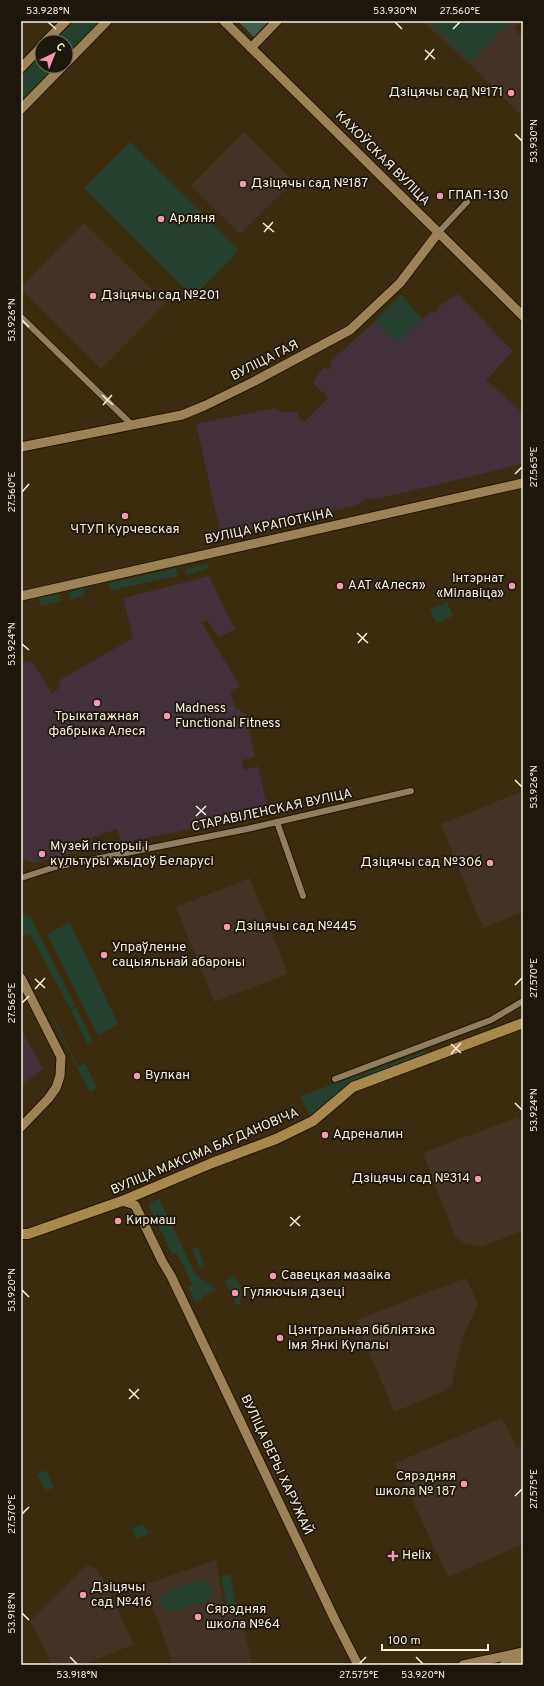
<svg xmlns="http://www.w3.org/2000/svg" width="544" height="1686" font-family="Overpass,sans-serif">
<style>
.industrial{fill:#42303b}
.education{fill:#433327}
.green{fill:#264030}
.forest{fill:#405e4b}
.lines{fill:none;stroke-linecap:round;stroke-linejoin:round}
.street-casing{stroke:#221400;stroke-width:8}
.secondary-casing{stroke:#221400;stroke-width:11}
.primary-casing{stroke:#221400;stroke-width:12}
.street{stroke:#907e60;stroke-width:6}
.secondary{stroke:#9b8357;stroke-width:9}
.primary{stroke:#a7884d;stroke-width:10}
.ticks{fill:none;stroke:#f9f0e0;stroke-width:1.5}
.poi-dot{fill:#f19ab3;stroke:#1d160a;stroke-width:1.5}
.labels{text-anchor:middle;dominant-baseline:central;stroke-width:3.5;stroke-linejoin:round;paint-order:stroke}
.poi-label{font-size:13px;fill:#f9f0e0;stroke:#1d160a;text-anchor:start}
.street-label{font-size:13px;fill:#f9f0e0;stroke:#1d160a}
.neatline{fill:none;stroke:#f9f0e0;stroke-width:1.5}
.ticks-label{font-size:10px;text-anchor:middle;fill:#f9f0e0}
</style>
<rect width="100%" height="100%" fill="#3b2c10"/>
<g class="industrial">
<polygon points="458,294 513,351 486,380 523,413 523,463 494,471 385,497 375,499 365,498 357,505 221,535 196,424 275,408 282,412 298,412 299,418 304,422 328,398 313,383 318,374 325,367 328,370 332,366 329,363 375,321 398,342 430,312 434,313 442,304"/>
<polygon points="209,576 235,629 218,638 207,620 202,623 240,686 230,692 236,709 239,709 246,715 255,757 242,760 243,768 244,770 258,766 269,814 121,843 117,829 91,838 93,848 34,863 22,859 21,663 32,661 52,694 61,686 58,681 133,638 123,598"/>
<polygon points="21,1030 43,1068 21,1087"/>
</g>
<g class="education">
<polygon points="422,21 521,21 514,29 523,38 523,117 475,69"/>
<polygon points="244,132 294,181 240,234 191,186"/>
<polygon points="84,223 166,303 101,369 21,289 21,287"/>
<polygon points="520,792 523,800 523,912 483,928 441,824"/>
<polygon points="250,878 288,974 214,1002 176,907"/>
<polygon points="518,1117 523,1130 523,1231 482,1246 467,1245 455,1237 423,1153"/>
<polygon points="466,1278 478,1305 463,1336 452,1383 443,1392 394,1412 356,1320"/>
<polygon points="502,1418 517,1448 523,1445 523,1544 448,1577 395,1463"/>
<polygon points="216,1560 225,1611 239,1609 252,1663 244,1665 172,1665 166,1643 144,1585"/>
<polygon points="87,1565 98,1570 134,1644 83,1665 52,1665 30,1621"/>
</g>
<g class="green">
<polygon points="74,21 101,21 66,56 66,42 53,42"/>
<polygon points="432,21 511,21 471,62 430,23"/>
<polygon points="42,53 42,66 56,66 21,102 21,75"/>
<polygon points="130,142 239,250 193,297 84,188"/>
<polygon points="401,295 422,319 398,343 375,321"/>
<polygon points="208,563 209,568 187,575 185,570"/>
<polygon points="176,568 178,576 111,590 108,583"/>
<polygon points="83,588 85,595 70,600 68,593"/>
<polygon points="59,594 61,601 40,606 39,598"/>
<polygon points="447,602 453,616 436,623 430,609"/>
<polygon points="21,914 31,918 75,1005 70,1008 30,934 24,936 21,931"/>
<polygon points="70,923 118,1024 98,1035 47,934"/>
<polygon points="76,1007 93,1042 88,1045 71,1010"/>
<polygon points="50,1011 78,1067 85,1064 97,1088 90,1093 49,1012"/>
<polygon points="429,1050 430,1052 350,1082 311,1117 300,1096"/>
<polygon points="159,1199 196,1275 216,1290 202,1297 203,1299 195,1302 188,1287 193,1285 177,1253 172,1254 148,1204"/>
<polygon points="197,1247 205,1265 200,1268 192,1249"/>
<path d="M234,1276C241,1283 242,1295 240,1304L237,1306L225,1281Z"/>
<polygon points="46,1470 54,1487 46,1491 37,1474"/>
<polygon points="143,1524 149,1534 137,1539 131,1529"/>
<polygon points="230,1574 236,1605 227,1607 221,1576"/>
<path d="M200,1581C209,1581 213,1586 213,1595L206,1602L171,1612C166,1610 161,1607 160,1601C159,1588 190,1584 200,1581Z"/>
</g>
<polygon class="forest" points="238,21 269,21 254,37"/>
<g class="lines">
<defs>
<g id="street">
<polyline points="438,233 467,202"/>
<polyline points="21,317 131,424"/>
<polyline points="277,822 303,896"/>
<polyline points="21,878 55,867 247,829 411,791"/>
<polyline points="335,1079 491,1020 523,1001"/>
</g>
<g id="secondary">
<polyline points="224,21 523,316"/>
<polyline points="45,42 66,21"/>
<polyline points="251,48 277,21"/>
<polyline points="66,63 107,21"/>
<polyline points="21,68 42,46"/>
<polyline points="21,109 63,66"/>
<polyline points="21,447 182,415 204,406 253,382 350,330 400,283 438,233"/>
<polyline points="21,596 523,483"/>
<polyline points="21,978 61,1057 60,1076 56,1088 48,1099 21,1127"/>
<polyline points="122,1201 135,1205 162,1261 171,1276 335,1620 358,1665"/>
<polyline points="463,1665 523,1652"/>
<polyline points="504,1665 523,1661"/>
</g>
<polyline id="primary" points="21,1234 28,1234 122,1201 212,1163 276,1139 313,1121 353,1087 523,1023"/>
</defs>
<use href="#street" class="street-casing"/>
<use href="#secondary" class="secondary-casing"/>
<use href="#primary" class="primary-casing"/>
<use href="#street" class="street"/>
<use href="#secondary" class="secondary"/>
<use href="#primary" class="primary"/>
</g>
<path class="ticks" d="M48,22L56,29M395,22L402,29M453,29L460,22M425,50L435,59M425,60L434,49M515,134L522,141M263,223L274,232M264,232L273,222M22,320L29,327M102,395L113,405M103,405L112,395M515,474L522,467M22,492L29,484M357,633L368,643M358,643L367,633M22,644L29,650M515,780L522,787M196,806L206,815M196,816L206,806M35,979L45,988M515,985L522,978M35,989L45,978M22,1003L29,996M451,1044L461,1053M451,1054L461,1043M515,1103L522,1110M290,1217L300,1226M290,1226L300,1216M22,1290L29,1297M129,1389L139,1399M129,1399L139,1389M515,1496L522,1489M22,1514L29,1507M22,1613L29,1620M70,1657L77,1664M416,1657L423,1664M359,1664L366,1657"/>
<g class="poi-dot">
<circle cx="511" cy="93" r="4"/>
<circle cx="243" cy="184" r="4"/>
<circle cx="440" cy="196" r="4"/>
<circle cx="161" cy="219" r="4"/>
<circle cx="93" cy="296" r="4"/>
<circle cx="125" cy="516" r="4"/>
<circle cx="340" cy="586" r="4"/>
<circle cx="512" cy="586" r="4"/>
<circle cx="97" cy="703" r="4"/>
<circle cx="167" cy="716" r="4"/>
<circle cx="42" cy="854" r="4"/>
<circle cx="490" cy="863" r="4"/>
<circle cx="227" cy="927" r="4"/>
<circle cx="104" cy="955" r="4"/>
<circle cx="137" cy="1076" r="4"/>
<circle cx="325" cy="1135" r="4"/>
<circle cx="478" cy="1179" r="4"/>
<circle cx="118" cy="1221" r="4"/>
<circle cx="273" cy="1276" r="4"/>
<circle cx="235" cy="1293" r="4"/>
<circle cx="280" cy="1338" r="4"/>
<circle cx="464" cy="1484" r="4"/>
<path d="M391 1550h4v4h4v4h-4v4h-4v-4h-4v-4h4z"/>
<circle cx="83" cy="1595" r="4"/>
<circle cx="198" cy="1617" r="4"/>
</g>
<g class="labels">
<g class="poi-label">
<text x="503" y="93" text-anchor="end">Дзіцячы сад №171</text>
<text x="251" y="184">Дзіцячы сад №187</text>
<text x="448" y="196">ГПАП-130</text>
<text x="169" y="219">Арляня</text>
<text x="101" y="296">Дзіцячы сад №201</text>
<text x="125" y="530" text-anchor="middle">ЧТУП Курчевская</text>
<text x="504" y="579" text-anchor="end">Інтэрнат<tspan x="504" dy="15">«Мілавіца»</tspan></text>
<text x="348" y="586">ААТ «Алеся»</text>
<text x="175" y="709">Madness<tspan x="175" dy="15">Functional Fitness</tspan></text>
<text x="97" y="717" text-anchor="middle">Трыкатажная<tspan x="97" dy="15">фабрыка Алеся</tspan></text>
<text x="50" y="847">Музей гісторыі і<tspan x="50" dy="15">культуры жыдоў Беларусі</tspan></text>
<text x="482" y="863" text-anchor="end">Дзіцячы сад №306</text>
<text x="235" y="927">Дзіцячы сад №445</text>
<text x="112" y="948">Упраўленне<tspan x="112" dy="15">сацыяльнай абароны</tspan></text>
<text x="145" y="1076">Вулкан</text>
<text x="333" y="1135">Адреналин</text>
<text x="470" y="1179" text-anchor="end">Дзіцячы сад №314</text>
<text x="126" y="1221">Кирмаш</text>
<text x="281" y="1276">Савецкая мазаіка</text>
<text x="243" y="1293">Гуляючыя дзеці</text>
<text x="288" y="1331">Цэнтральная бібліятэка<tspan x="288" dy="15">імя Янкі Купалы</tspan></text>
<text x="456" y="1477" text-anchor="end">Сярэдняя<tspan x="456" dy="15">школа № 187</tspan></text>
<text x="402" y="1556">Helix</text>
<text x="91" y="1588">Дзіцячы<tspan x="91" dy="15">сад №416</tspan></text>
<text x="206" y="1610">Сярэдняя<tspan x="206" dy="15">школа №64</tspan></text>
</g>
<g class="street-label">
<text transform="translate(382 159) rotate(45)">КАХОЎСКАЯ ВУЛІЦА</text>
<text transform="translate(265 361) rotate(-27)">ВУЛІЦА ГАЯ</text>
<text transform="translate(269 527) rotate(-12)">ВУЛІЦА КРАПОТКІНА</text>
<text transform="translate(272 811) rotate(-12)">СТАРАВІЛЕНСКАЯ ВУЛІЦА</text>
<text transform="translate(205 1152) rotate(-23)">ВУЛІЦА МАКСІМА БАГДАНОВІЧА</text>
<text transform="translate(276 1465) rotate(65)">ВУЛІЦА ВЕРЫ ХАРУЖАЙ</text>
</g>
</g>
<rect width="544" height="1686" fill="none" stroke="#1d160a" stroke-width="44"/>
<g transform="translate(54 54) rotate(43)"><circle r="19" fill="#1d160a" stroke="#756d60"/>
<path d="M0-3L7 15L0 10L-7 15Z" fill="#f19ab3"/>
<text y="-6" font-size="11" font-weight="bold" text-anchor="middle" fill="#f9f0e0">С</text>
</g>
<path d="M382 1644v6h106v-6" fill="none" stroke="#f9f0e0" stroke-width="2"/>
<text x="388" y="1644" font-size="12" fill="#f9f0e0" stroke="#1d160a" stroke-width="3" paint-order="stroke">100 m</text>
<rect x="22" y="22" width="500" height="1642" class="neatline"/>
<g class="ticks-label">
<text x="48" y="14">53.928°N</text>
<text x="395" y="14">53.930°N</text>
<text x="460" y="14">27.560°E</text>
<text transform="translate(533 141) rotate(-90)" y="4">53.930°N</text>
<text transform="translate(11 320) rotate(-90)" y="4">53.926°N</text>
<text transform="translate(533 467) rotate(-90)" y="4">27.565°E</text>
<text transform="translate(11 492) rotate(-90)" y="4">27.560°E</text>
<text transform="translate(11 644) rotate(-90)" y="4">53.924°N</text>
<text transform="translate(533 787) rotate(-90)" y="4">53.926°N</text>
<text transform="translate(533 978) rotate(-90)" y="4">27.570°E</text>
<text transform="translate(11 1003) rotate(-90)" y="4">27.565°E</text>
<text transform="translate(533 1110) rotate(-90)" y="4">53.924°N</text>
<text transform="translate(11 1290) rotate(-90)" y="4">53.920°N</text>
<text transform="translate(533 1489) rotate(-90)" y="4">27.575°E</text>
<text transform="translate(11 1514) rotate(-90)" y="4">27.570°E</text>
<text transform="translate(11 1613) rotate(-90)" y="4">53.918°N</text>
<text x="77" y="1678">53.918°N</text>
<text x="359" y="1678">27.575°E</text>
<text x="423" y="1678">53.920°N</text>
</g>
</svg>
